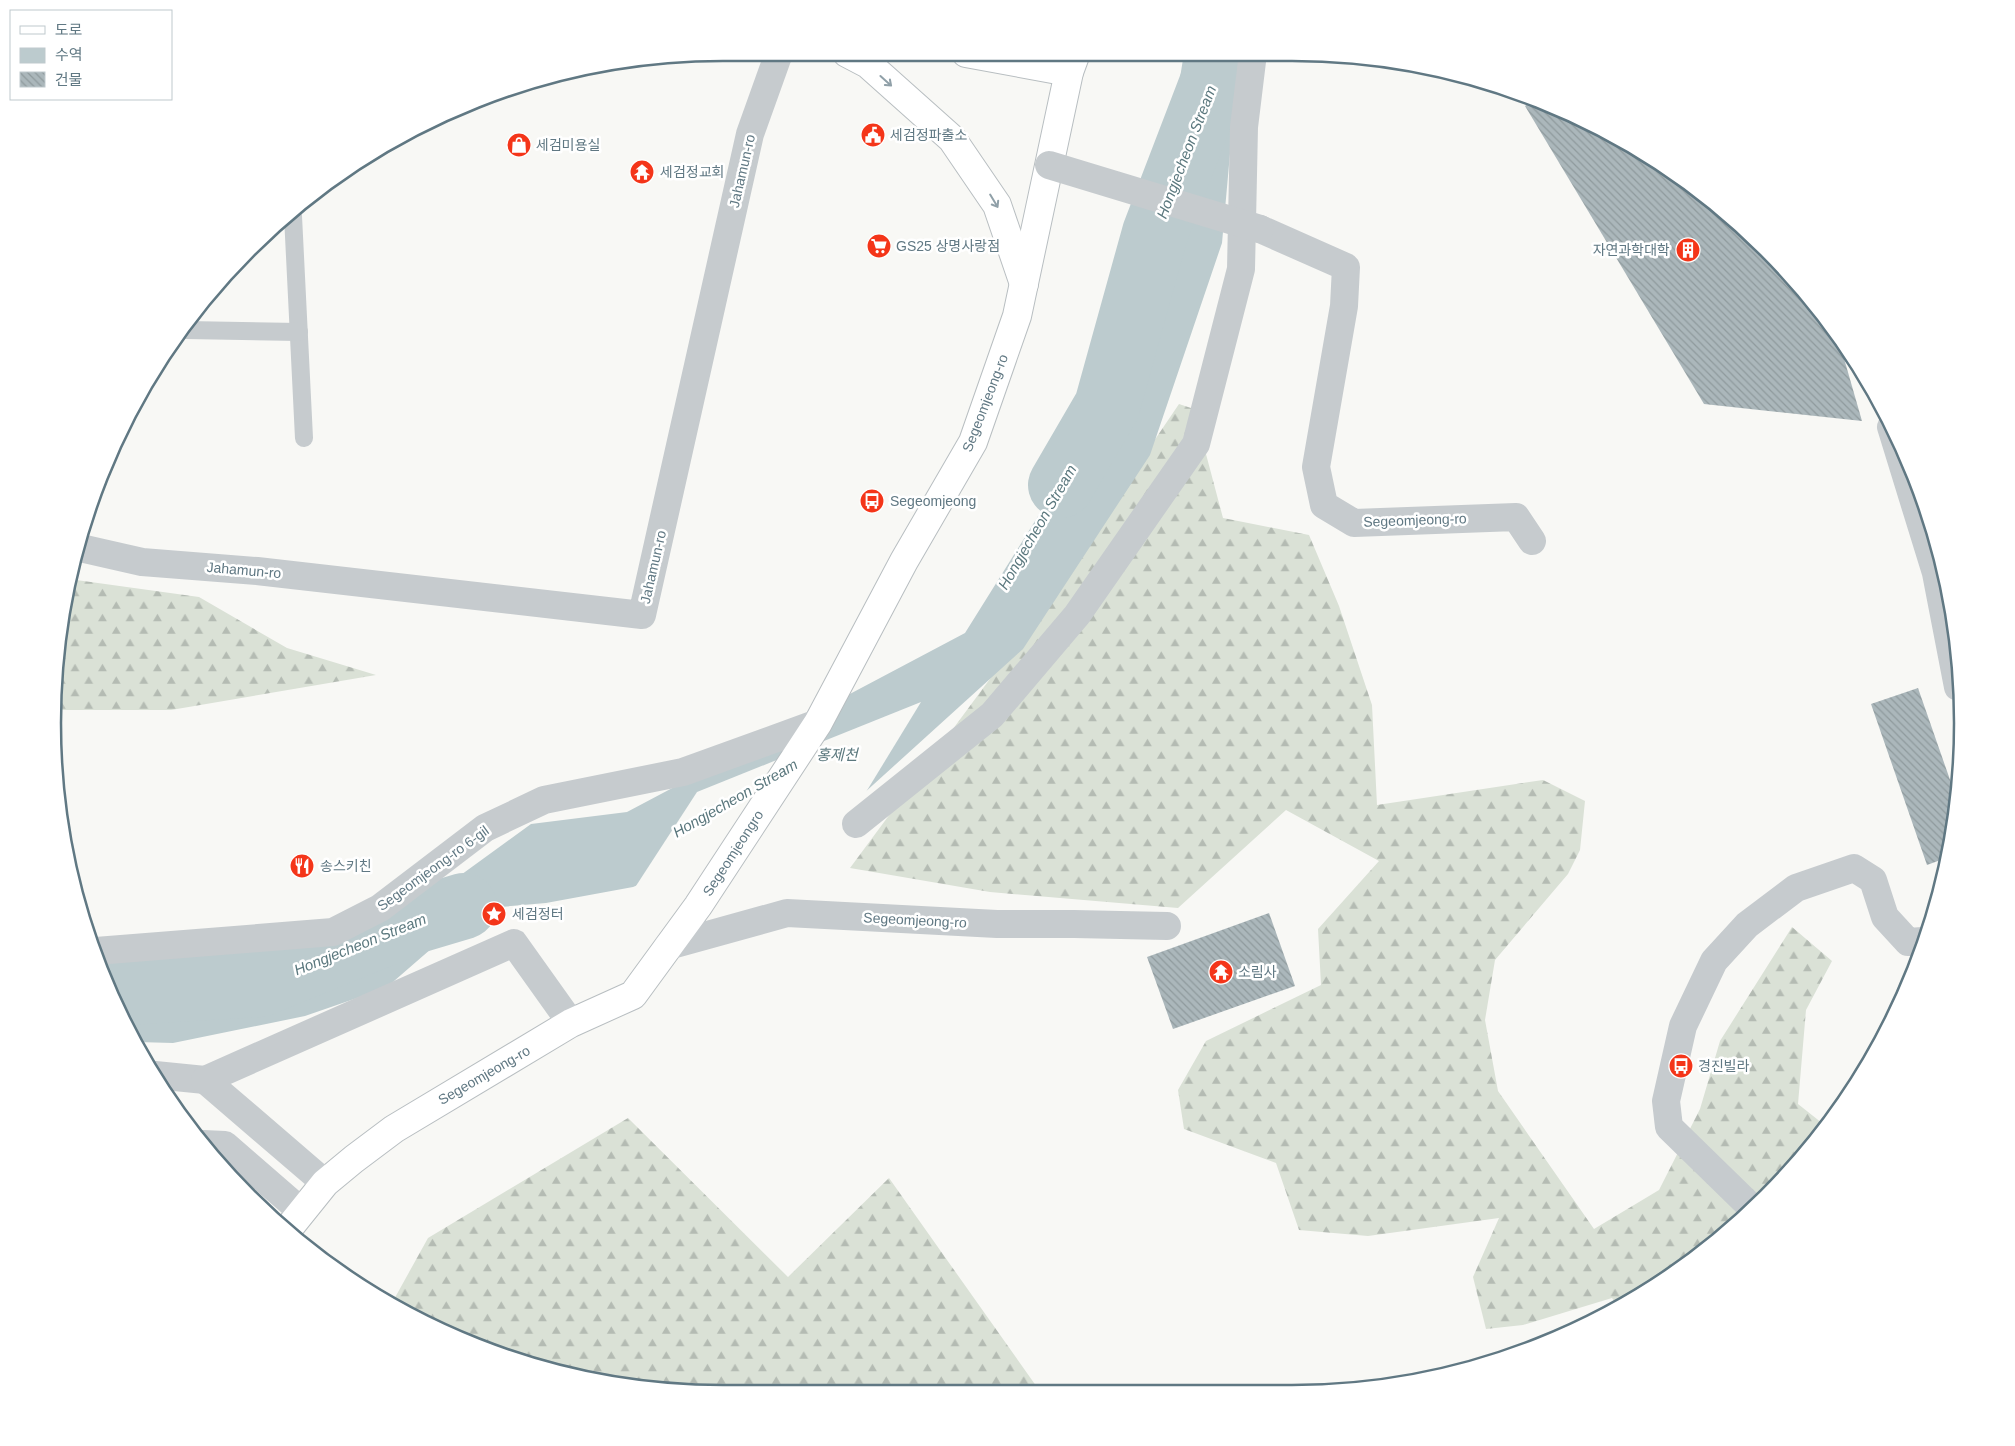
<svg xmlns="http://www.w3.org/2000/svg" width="2015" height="1446" font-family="Helvetica,'Noto Sans KR',sans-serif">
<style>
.forest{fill:url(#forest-firs)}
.water{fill:#bccbce}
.pier{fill:#f8f8f5}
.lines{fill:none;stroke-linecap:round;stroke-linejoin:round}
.river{stroke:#bccbce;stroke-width:66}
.building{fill:url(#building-back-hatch)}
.primary-casing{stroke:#b8bec1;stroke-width:30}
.lane{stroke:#c6cbce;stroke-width:18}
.street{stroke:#c6cbce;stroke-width:28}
.primary{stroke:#fff;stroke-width:28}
.street-bridge{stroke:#c6cbce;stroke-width:28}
.oneway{stroke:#90a0a8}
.labels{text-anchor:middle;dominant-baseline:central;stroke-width:5;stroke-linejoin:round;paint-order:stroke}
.poi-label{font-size:14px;fill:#607883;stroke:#fff;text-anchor:start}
.street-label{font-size:14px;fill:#607883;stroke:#fff}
.water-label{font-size:15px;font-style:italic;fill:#5b787e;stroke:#fff}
.rim{fill:none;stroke:#607883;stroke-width:2.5}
</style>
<defs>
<pattern id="forest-firs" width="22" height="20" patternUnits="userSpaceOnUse" patternTransform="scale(1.25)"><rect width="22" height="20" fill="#dae1d6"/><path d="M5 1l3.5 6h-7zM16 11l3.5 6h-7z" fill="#b4bbb3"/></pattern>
<pattern id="building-back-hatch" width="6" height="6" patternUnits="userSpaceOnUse" patternTransform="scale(1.25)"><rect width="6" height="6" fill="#abb7bb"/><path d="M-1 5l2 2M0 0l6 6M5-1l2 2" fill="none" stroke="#8f9a9d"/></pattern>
</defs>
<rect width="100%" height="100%" fill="#f8f8f5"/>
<g class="forest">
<polygon points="1179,404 1194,409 1223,518 1309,535 1339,606 1372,705 1377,805 1543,780 1585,801 1580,850 1568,874 1495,960 1485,1020 1498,1091 1594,1229 1659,1190 1700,1109 1720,1041 1792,927 1832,961 1806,1010 1798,1104 1827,1127 1824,1131 1734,1227 1617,1305 1612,1298 1523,1325 1486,1329 1473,1277 1499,1218 1368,1236 1299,1230 1276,1163 1184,1129 1178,1090 1206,1041 1321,985 1318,929 1379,861 1286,810 1178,908 990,892 850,868 1024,633"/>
<polygon points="69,579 199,597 287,648 376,675 171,710 58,710 58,635"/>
<polygon points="628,1118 788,1277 889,1178 1039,1390 679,1392 550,1371 427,1324 392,1303 428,1238"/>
</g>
<polygon class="water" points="1184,53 1239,53 1222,243 1150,455 1023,649 863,794 633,887 546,903 477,909 386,988 305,1016 173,1043 137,1042 107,987 180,985 348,957 531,824 627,812 965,633 1107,406 1155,233"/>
<polygon class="pier" points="921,702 863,797 634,889 697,792"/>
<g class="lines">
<g class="river">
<polyline points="1061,485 1107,406 1155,233 1224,53"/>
<polyline points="111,993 260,984 417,920 464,906"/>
</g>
</g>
<g class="building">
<polygon points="1534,99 1548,103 1627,142 1734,219 1796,281 1839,341 1862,421 1704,404 1525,106"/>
<polygon points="1918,688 1956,797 1946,858 1927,865 1871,704"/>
<polygon points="1269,913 1295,986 1173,1029 1147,957"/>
</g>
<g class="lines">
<defs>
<g id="primary">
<polyline points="847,53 868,64 952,139 997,205 1024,284"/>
<polyline points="966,53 1069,72"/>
<polyline points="288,1229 325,1183 354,1159 394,1129 571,1023 633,995 698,906 818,723 904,561 973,442 1017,316 1069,72 1076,53"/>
</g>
</defs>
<use href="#primary" class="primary-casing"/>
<g class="lane">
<polyline points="293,216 304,438"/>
<polyline points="186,330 299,332"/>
</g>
<g class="street">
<polyline points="1260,229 1346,267 1344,306 1316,467 1324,505 1354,523 1516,517 1532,541"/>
<polyline points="1891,427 1936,573 1958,687"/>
<polyline points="76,547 142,562 257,571 642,615 750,134 779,53"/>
<polyline points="856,824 992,715 1077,615 1196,444 1241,269 1244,127 1253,53"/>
<polyline points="668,946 787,913 997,924 1074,924 1167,926"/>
<polyline points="96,951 333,932 380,908 485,828 544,800 683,772 818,723"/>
<polyline points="155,1075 205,1080"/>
<polyline points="203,1144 225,1145 301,1211"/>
<polyline points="325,1183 205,1080 514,943 571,1023"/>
<polyline points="1752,1208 1669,1127 1666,1101 1683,1026 1714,961 1747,925 1796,888 1854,868 1873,880 1885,917 1908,942 1923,941"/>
</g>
<use href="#primary" class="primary"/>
<polyline class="street-bridge" points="1049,165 1260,229"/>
</g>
<defs><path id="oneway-shaft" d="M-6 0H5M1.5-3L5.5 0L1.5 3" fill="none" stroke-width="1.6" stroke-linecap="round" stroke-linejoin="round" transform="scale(1.25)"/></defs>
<g class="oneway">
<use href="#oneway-shaft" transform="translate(886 81) rotate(42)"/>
<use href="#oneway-shaft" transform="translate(994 201) rotate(59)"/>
</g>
<defs>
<symbol id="civic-disc" viewBox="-11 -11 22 22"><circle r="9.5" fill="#f43519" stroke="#fff"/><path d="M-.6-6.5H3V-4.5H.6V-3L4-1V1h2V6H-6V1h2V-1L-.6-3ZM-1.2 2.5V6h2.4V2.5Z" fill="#fff"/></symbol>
<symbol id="shop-disc" viewBox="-11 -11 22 22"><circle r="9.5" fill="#f43519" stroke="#fff"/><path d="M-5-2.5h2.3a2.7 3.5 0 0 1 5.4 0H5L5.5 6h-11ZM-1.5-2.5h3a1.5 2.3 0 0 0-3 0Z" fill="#fff"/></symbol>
<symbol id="temple-disc" viewBox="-11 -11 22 22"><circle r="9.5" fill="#f43519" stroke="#fff"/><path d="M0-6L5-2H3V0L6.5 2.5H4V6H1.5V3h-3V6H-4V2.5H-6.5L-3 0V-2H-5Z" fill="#fff"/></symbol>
<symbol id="supermarket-disc" viewBox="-11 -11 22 22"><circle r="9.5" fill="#f43519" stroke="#fff"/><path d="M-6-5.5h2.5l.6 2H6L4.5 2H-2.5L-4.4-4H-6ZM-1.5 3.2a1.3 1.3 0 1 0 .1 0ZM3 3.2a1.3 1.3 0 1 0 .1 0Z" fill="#fff"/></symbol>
<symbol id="building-disc" viewBox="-11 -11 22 22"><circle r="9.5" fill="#f43519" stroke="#fff"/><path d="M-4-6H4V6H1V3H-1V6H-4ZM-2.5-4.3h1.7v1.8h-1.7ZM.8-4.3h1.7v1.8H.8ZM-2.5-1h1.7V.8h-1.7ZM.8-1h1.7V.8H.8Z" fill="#fff"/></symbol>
<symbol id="bus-disc" viewBox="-11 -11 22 22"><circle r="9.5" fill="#f43519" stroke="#fff"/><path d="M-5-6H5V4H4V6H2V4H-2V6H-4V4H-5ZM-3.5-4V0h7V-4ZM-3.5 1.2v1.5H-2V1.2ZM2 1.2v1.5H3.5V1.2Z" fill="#fff"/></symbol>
<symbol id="restaurant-disc" viewBox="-11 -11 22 22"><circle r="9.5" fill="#f43519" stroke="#fff"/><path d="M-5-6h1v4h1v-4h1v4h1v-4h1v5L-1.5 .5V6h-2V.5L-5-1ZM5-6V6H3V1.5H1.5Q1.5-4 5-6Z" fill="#fff"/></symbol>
<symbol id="sight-disc" viewBox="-11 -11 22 22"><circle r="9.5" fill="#f43519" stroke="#fff"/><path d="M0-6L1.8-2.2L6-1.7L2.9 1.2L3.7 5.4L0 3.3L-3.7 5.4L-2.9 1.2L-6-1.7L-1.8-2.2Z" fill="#fff"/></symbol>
</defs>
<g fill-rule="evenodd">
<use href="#civic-disc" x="859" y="121" width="28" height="28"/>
<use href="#shop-disc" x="505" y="131" width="28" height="28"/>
<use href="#temple-disc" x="628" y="158" width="28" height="28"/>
<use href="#supermarket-disc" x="865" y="232" width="28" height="28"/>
<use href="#building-disc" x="1674" y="236" width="28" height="28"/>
<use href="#bus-disc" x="858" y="487" width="28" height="28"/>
<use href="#restaurant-disc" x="288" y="852" width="28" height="28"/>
<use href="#sight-disc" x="480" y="900" width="28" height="28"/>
<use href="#temple-disc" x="1207" y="958" width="28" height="28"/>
<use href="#bus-disc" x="1667" y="1052" width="28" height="28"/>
</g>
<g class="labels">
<g class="poi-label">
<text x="890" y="135">세검정파출소</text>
<text x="536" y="145">세검미용실</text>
<text x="660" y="172">세검정교회</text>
<text x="896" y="246">GS25 상명사랑점</text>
<text x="1670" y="250" text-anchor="end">자연과학대학</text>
<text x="890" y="501">Segeomjeong</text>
<text x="320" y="866">송스키친</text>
<text x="512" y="914">세검정터</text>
<text x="1238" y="972">소림사</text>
<text x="1698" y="1066">경진빌라</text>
</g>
<g class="street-label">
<text transform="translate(742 171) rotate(-77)">Jahamun-ro</text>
<text transform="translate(985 403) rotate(-69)">Segeomjeong-ro</text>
<text transform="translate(1415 520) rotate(-2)">Segeomjeong-ro</text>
<text transform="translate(653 567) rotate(-77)">Jahamun-ro</text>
<text transform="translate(244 570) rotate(5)">Jahamun-ro</text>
<text transform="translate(733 853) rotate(-57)">Segeomjeongro</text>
<text transform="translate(433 868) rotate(-36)">Segeomjeong-ro 6-gil</text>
<text transform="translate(915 920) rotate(3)">Segeomjeong-ro</text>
<text transform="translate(484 1075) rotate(-30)">Segeomjeong-ro</text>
</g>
<g class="water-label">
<text transform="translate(1186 152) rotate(-69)">Hongjecheon Stream</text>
<text transform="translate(1037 527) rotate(-60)">Hongjecheon Stream</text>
<text x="837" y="754">홍제천</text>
<text transform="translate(735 798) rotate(-30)">Hongjecheon Stream</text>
<text transform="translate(360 944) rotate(-22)">Hongjecheon Stream</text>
</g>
</g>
<path d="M0 0H2015V1446H0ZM723 61H1292A662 662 0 0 1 1954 723V723A662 662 0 0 1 1292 1385H723A662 662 0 0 1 61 723V723A662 662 0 0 1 723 61Z" fill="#fff" fill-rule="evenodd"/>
<path class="rim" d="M723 61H1292A662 662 0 0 1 1954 723V723A662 662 0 0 1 1292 1385H723A662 662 0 0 1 61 723V723A662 662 0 0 1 723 61Z"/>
<rect x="10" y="10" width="162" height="90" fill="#ffffff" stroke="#bfc9cd"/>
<rect x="20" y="26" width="25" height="8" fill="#ffffff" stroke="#bfc9cd"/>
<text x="55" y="35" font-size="15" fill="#607883">도로</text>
<rect x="20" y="48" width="25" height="15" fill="#bccbce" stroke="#bfc9cd"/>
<text x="55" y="60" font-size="15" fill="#607883">수역</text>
<rect x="20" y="72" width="25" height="15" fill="url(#building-back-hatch)" stroke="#bfc9cd"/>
<text x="55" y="85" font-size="15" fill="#607883">건물</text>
</svg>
